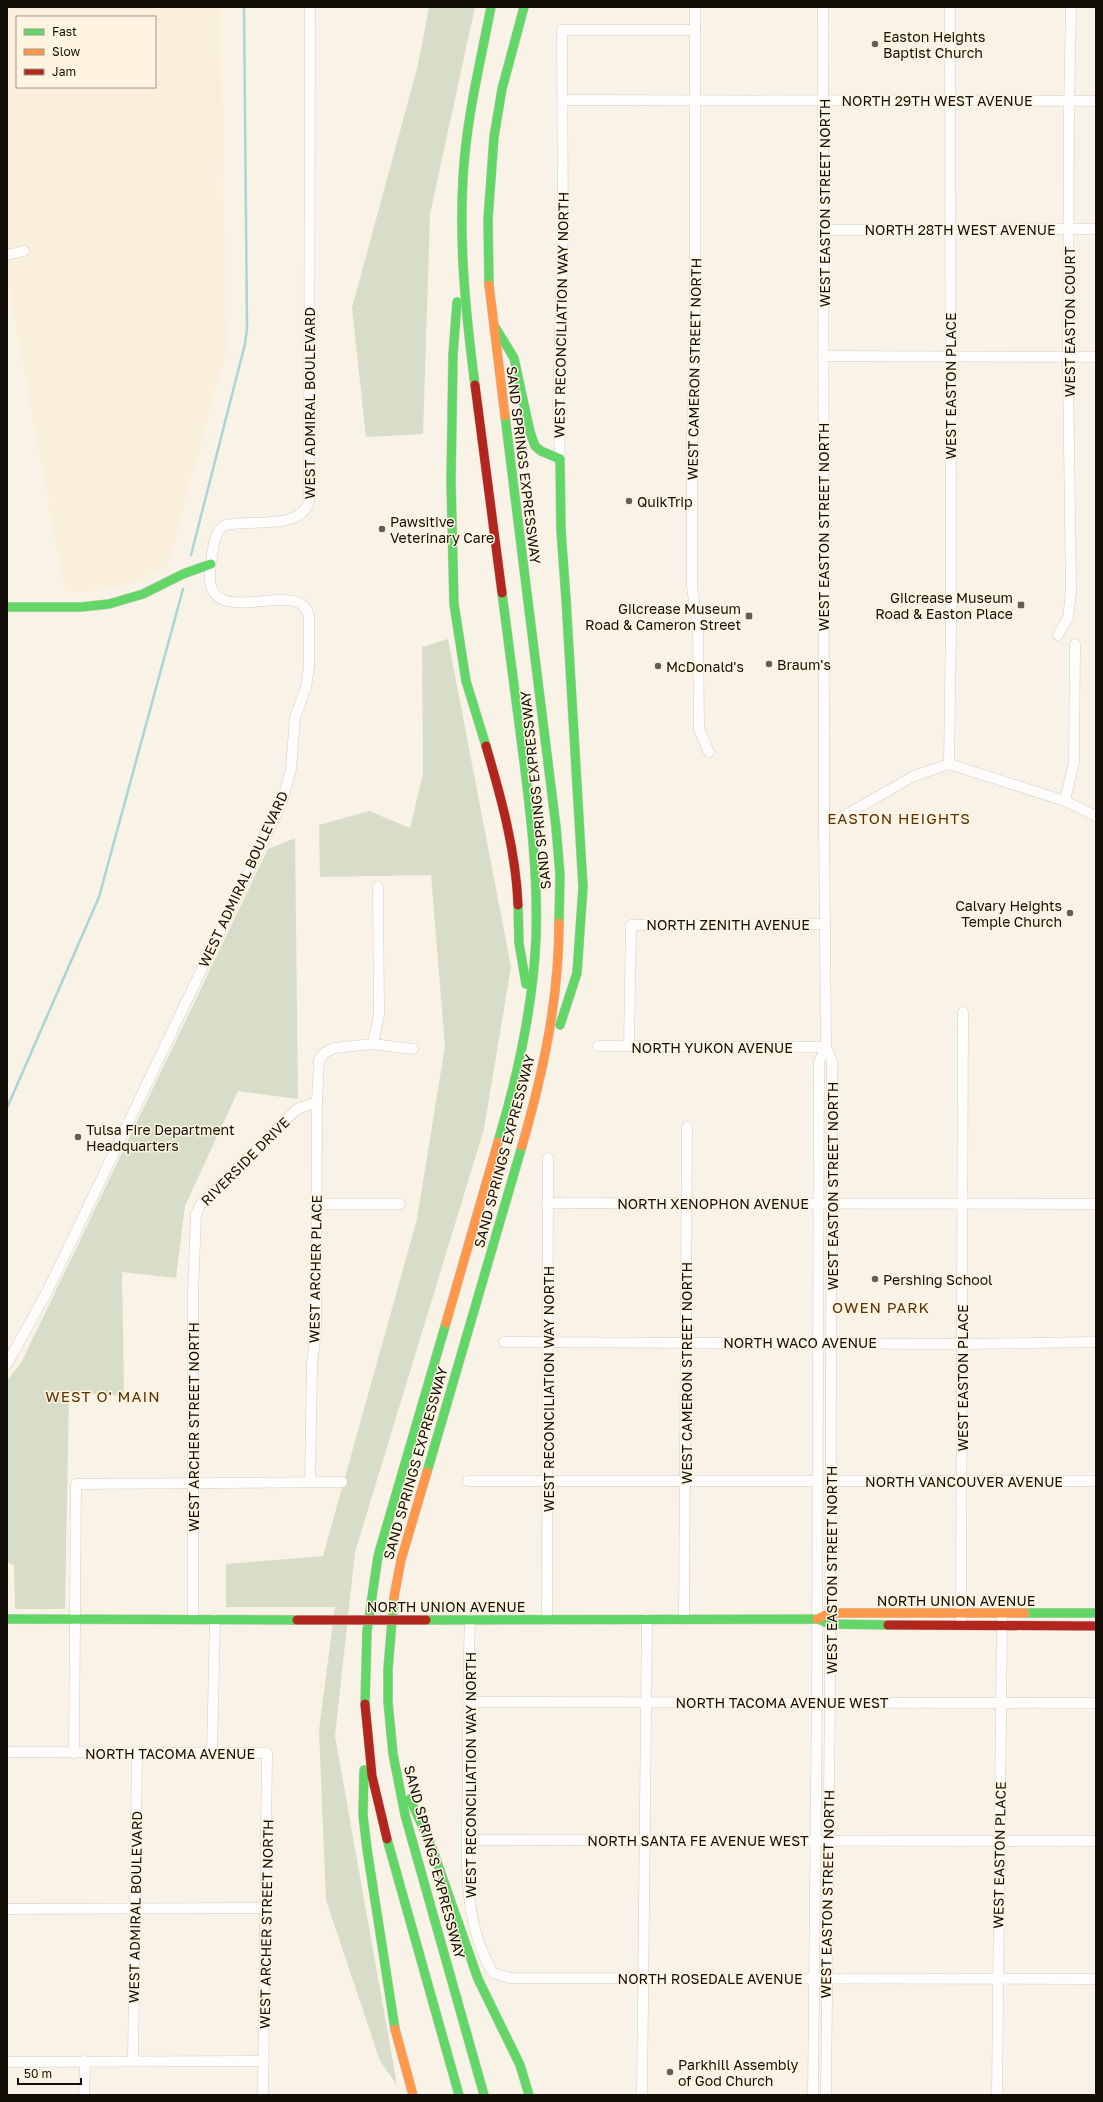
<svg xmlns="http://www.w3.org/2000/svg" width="1103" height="2102" font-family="'Golos Text',sans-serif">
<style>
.built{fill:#faefdb;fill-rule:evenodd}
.green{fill:#d7ddc8}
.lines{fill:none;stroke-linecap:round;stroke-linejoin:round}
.stream{stroke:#aad5d6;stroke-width:2.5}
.street-casing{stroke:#d3cec5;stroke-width:11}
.fast-casing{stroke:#d3cec5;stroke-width:10}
.slow-casing{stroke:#d3cec5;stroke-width:10}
.jam-casing{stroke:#d3cec5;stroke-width:10}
.street{stroke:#fefdfb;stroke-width:10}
.fast{stroke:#63d668;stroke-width:9}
.slow{stroke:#ff974d;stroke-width:9}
.jam{stroke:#b3261e;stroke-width:9}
.jam-bridge-casing{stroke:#d3cec5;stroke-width:10;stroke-linecap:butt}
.jam-bridge{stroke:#b3261e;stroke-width:9}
.poi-dot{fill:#635e56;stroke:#fff4e0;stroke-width:1.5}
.labels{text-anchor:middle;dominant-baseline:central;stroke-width:3;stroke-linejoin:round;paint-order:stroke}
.poi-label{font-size:14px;fill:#130f08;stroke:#fff4e0;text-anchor:start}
.street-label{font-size:14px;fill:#130f08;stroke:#fff4e0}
.neighbourhood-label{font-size:15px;letter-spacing:1px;fill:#5b3205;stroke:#fff4e0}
</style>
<rect width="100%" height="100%" fill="#f8f2e7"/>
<path class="built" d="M7,7H221L226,351L168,564L141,580L114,588L89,592H65L7,276ZM17,17H155V87H17Z"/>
<g class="green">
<polygon points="429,7 475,7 430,214 423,434 366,437 352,308 418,65"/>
<polygon points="448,639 511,967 484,1129 355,1552 335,1736 397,2085 380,2061 326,1900 319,1730 335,1607 226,1607 226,1564 323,1556 417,1219 445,1046 431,875 320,877 319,825 369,811 410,828 423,774 422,647"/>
<polygon points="295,838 298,1099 238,1091 185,1206 176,1278 122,1272 124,1396 69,1392 65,1609 15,1609 14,1565 7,1562 7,1381 22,1361 268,849"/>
</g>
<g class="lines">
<g class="stream">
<polyline points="191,555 245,344 247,328 244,7"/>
<polyline points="7,1108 99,897 183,589"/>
</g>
<defs>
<g id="street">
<polyline points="695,7 695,340 692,437 692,587 698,627 699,729 709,752"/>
<polyline points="563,100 1096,101"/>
<polyline points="824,230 1096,229"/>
<polyline points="7,255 24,251"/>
<polyline points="823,356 1096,357"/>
<polyline points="560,459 558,405 563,230 562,30 695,30"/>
<polyline points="1058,635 1068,618 1071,592 1068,367 1069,112 1071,7"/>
<polyline points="949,764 951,625 950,7"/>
<polyline points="1065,801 1074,762 1075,644"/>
<polyline points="824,820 840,818 914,776 949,764 1065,801 1096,816"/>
<polyline points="373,1044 379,1015 378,887"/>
<polyline points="598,1046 826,1047"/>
<polyline points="629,1046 631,925 825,924"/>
<polyline points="547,1203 1096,1204"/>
<polyline points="316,1204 400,1204"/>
<polyline points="504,1342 962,1344 1096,1342"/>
<path d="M7,1364L48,1290L282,802L291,769L295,718L306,687L309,667V617C301,571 197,641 211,563C213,550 213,535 223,526C248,518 303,532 309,500L310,7"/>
<polyline points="468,1481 818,1481"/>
<polyline points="831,1481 1096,1481"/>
<polyline points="310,1482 312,1364 316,1330 317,1102 319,1060 324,1053 334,1048 373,1044 413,1049"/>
<polyline points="193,1619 193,1293 196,1214 201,1204 297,1109 317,1102"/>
<polyline points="684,1619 687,1127"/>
<polyline points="961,1619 963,1012"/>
<path d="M470,1620C468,1672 468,1723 468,1775C468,1840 458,1914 493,1973L510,1978L1096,1979"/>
<polyline points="547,1620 548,1158"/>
<polyline points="468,1702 1096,1703"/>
<polyline points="7,1752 267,1753 263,2095"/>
<polyline points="212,1752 215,1619"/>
<polyline points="74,1753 76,1484 342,1482"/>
<polyline points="468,1840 1096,1841"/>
<polyline points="7,1909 266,1908"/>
<polyline points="133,2061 137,1752"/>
<polyline points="7,2062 264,2061"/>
<polyline points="84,2095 85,2061"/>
<polyline points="642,2095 647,1619"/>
<polyline points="813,2095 817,1692 819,1062 826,1047 824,820 823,7"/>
<polyline points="826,2095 830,1692 832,1061 826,1047"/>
<polyline points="997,2095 1002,1619"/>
</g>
<g id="fast">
<polyline points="489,285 488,219 494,137 502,89 524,7"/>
<polyline points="457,302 453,355 451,481 454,604 466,681 486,746"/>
<polyline points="495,327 514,358 530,432 535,446 541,451 560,459"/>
<path d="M475,385C466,316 459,247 463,178C466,120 480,64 491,7"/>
<polyline points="505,416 556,827 560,875 559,923"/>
<polyline points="560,459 561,531 566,599"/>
<polyline points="7,607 81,607 109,604 143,594 183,574 211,564"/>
<polyline points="518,905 519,943 526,984"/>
<polyline points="560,1025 577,973 583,887 566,599"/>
<path d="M498,1142C518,1075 533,1008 536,938C538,876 531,816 523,754C516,701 509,647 502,593"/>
<polyline points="427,1472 522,1146"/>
<polyline points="394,1597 388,1669 388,1702 393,1754 405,1815 484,2095"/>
<polyline points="1025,1613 1096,1613"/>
<polyline points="7,1619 297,1620"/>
<polyline points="426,1620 817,1619 830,1624 888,1625"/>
<polyline points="365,1704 367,1631 378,1556 446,1323"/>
<polyline points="364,1770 363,1815 367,1849 395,2029"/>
<polyline points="410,1799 431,1845 478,1979 520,2065 529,2095"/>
<polyline points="387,1839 459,2095"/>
</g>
<g id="slow">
<polyline points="489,285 505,416"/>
<path d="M522,1146C543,1073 559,1000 559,923"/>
<polyline points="446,1323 498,1142"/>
<polyline points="394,1597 401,1560 427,1472"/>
<polyline points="817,1619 830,1613 1025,1613"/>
<polyline points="395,2029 413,2095"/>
</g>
<g id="jam">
<polyline points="475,385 502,593"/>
<path d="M486,746C501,797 516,851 518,905"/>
<polyline points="888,1625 1096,1626"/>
<polyline points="365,1704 372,1776 387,1839"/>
</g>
</defs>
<use href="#street" class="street-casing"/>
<use href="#fast" class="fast-casing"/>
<use href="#slow" class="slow-casing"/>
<use href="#jam" class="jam-casing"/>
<use href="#street" class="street"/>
<use href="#fast" class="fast"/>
<use href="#slow" class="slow"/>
<use href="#jam" class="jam"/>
<defs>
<polyline id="jam-bridge" points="297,1620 426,1620"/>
</defs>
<use href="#jam-bridge" class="jam-bridge-casing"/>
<use href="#jam-bridge" class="jam-bridge"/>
</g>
<g class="poi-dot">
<circle cx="875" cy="44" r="4"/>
<circle cx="629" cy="501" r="4"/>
<circle cx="382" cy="529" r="4"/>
<rect x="1017" y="601" width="8" height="8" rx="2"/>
<rect x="745" y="612" width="8" height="8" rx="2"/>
<circle cx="769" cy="664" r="4"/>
<circle cx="658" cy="666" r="4"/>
<circle cx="1070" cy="913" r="4"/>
<circle cx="78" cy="1137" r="4"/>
<circle cx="875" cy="1279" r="4"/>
<circle cx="670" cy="2072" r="4"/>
</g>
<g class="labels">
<g class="poi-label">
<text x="883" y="36">Easton Heights<tspan x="883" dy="16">Baptist Church</tspan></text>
<text x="637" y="501">QuikTrip</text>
<text x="390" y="521">Pawsitive<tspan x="390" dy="16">Veterinary Care</tspan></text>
<text x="1013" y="597" text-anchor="end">Gilcrease Museum<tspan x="1013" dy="16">Road &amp; Easton Place</tspan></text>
<text x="741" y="608" text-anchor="end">Gilcrease Museum<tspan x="741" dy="16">Road &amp; Cameron Street</tspan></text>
<text x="777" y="664">Braum's</text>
<text x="666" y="666">McDonald's</text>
<text x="1062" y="905" text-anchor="end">Calvary Heights<tspan x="1062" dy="16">Temple Church</tspan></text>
<text x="86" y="1129">Tulsa Fire Department<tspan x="86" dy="16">Headquarters</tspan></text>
<text x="883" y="1279">Pershing School</text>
<text x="678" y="2064">Parkhill Assembly<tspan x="678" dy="16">of God Church</tspan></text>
</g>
<g class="street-label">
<text x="937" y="100">NORTH 29TH WEST AVENUE</text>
<text transform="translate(824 203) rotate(-90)">WEST EASTON STREET NORTH</text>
<text x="960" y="229">NORTH 28TH WEST AVENUE</text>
<text transform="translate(561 315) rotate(-89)">WEST RECONCILIATION WAY NORTH</text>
<text transform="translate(1069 322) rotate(-90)">WEST EASTON COURT</text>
<text transform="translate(694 369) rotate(-89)">WEST CAMERON STREET NORTH</text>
<text transform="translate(950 386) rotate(-90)">WEST EASTON PLACE</text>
<text transform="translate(309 403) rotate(-90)">WEST ADMIRAL BOULEVARD</text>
<text transform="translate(524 465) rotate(83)">SAND SPRINGS EXPRESSWAY</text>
<text transform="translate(823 527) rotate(-90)">WEST EASTON STREET NORTH</text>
<text transform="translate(535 790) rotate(-96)">SAND SPRINGS EXPRESSWAY</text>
<text transform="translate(243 879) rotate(-65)">WEST ADMIRAL BOULEVARD</text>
<text x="728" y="924">NORTH ZENITH AVENUE</text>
<text x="712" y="1047">NORTH YUKON AVENUE</text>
<text transform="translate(504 1151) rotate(-75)">SAND SPRINGS EXPRESSWAY</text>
<text transform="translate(245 1161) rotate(-45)">RIVERSIDE DRIVE</text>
<text transform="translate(832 1186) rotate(-90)">WEST EASTON STREET NORTH</text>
<text x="713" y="1203">NORTH XENOPHON AVENUE</text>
<text transform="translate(315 1269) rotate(-89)">WEST ARCHER PLACE</text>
<text x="800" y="1342">NORTH WACO AVENUE</text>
<text transform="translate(686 1373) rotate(-90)">WEST CAMERON STREET NORTH</text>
<text transform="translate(962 1378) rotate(-90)">WEST EASTON PLACE</text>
<text transform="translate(548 1389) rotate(-90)">WEST RECONCILIATION WAY NORTH</text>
<text transform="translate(193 1427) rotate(-90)">WEST ARCHER STREET NORTH</text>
<text transform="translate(415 1463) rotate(-74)">SAND SPRINGS EXPRESSWAY</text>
<text x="964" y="1481">NORTH VANCOUVER AVENUE</text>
<text transform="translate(831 1570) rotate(-90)">WEST EASTON STREET NORTH</text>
<text x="956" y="1600">NORTH UNION AVENUE</text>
<text x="446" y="1606">NORTH UNION AVENUE</text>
<text x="782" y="1702">NORTH TACOMA AVENUE WEST</text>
<text x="170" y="1753">NORTH TACOMA AVENUE</text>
<text transform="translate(470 1775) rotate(-90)">WEST RECONCILIATION WAY NORTH</text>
<text x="698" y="1840">NORTH SANTA FE AVENUE WEST</text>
<text transform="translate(999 1855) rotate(-89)">WEST EASTON PLACE</text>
<text transform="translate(435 1862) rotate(75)">SAND SPRINGS EXPRESSWAY</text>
<text transform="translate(827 1894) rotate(-89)">WEST EASTON STREET NORTH</text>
<text transform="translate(135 1907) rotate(-89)">WEST ADMIRAL BOULEVARD</text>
<text transform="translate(266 1924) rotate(-89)">WEST ARCHER STREET NORTH</text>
<text x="710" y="1978">NORTH ROSEDALE AVENUE</text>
</g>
<g class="neighbourhood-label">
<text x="899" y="818">EASTON HEIGHTS</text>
<text x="881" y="1307">OWEN PARK</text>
<text x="103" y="1396">WEST O' MAIN</text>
</g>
</g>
<rect width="1103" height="2102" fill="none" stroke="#130f08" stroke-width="16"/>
<rect x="16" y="16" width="140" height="72" fill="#fff4e0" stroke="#a1988a"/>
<rect x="24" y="29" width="20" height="6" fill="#63d668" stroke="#a1988a"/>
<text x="52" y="36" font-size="12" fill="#130f08">Fast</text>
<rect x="24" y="49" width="20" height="6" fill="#ff974d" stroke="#a1988a"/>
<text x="52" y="56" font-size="12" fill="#130f08">Slow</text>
<rect x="24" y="69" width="20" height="6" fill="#b3261e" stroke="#a1988a"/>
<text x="52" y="76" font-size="12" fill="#130f08">Jam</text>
<path d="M18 2078v6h63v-6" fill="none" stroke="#130f08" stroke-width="2"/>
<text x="24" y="2078" font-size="12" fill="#130f08" stroke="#fff4e0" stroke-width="3" paint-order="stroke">50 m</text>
</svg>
